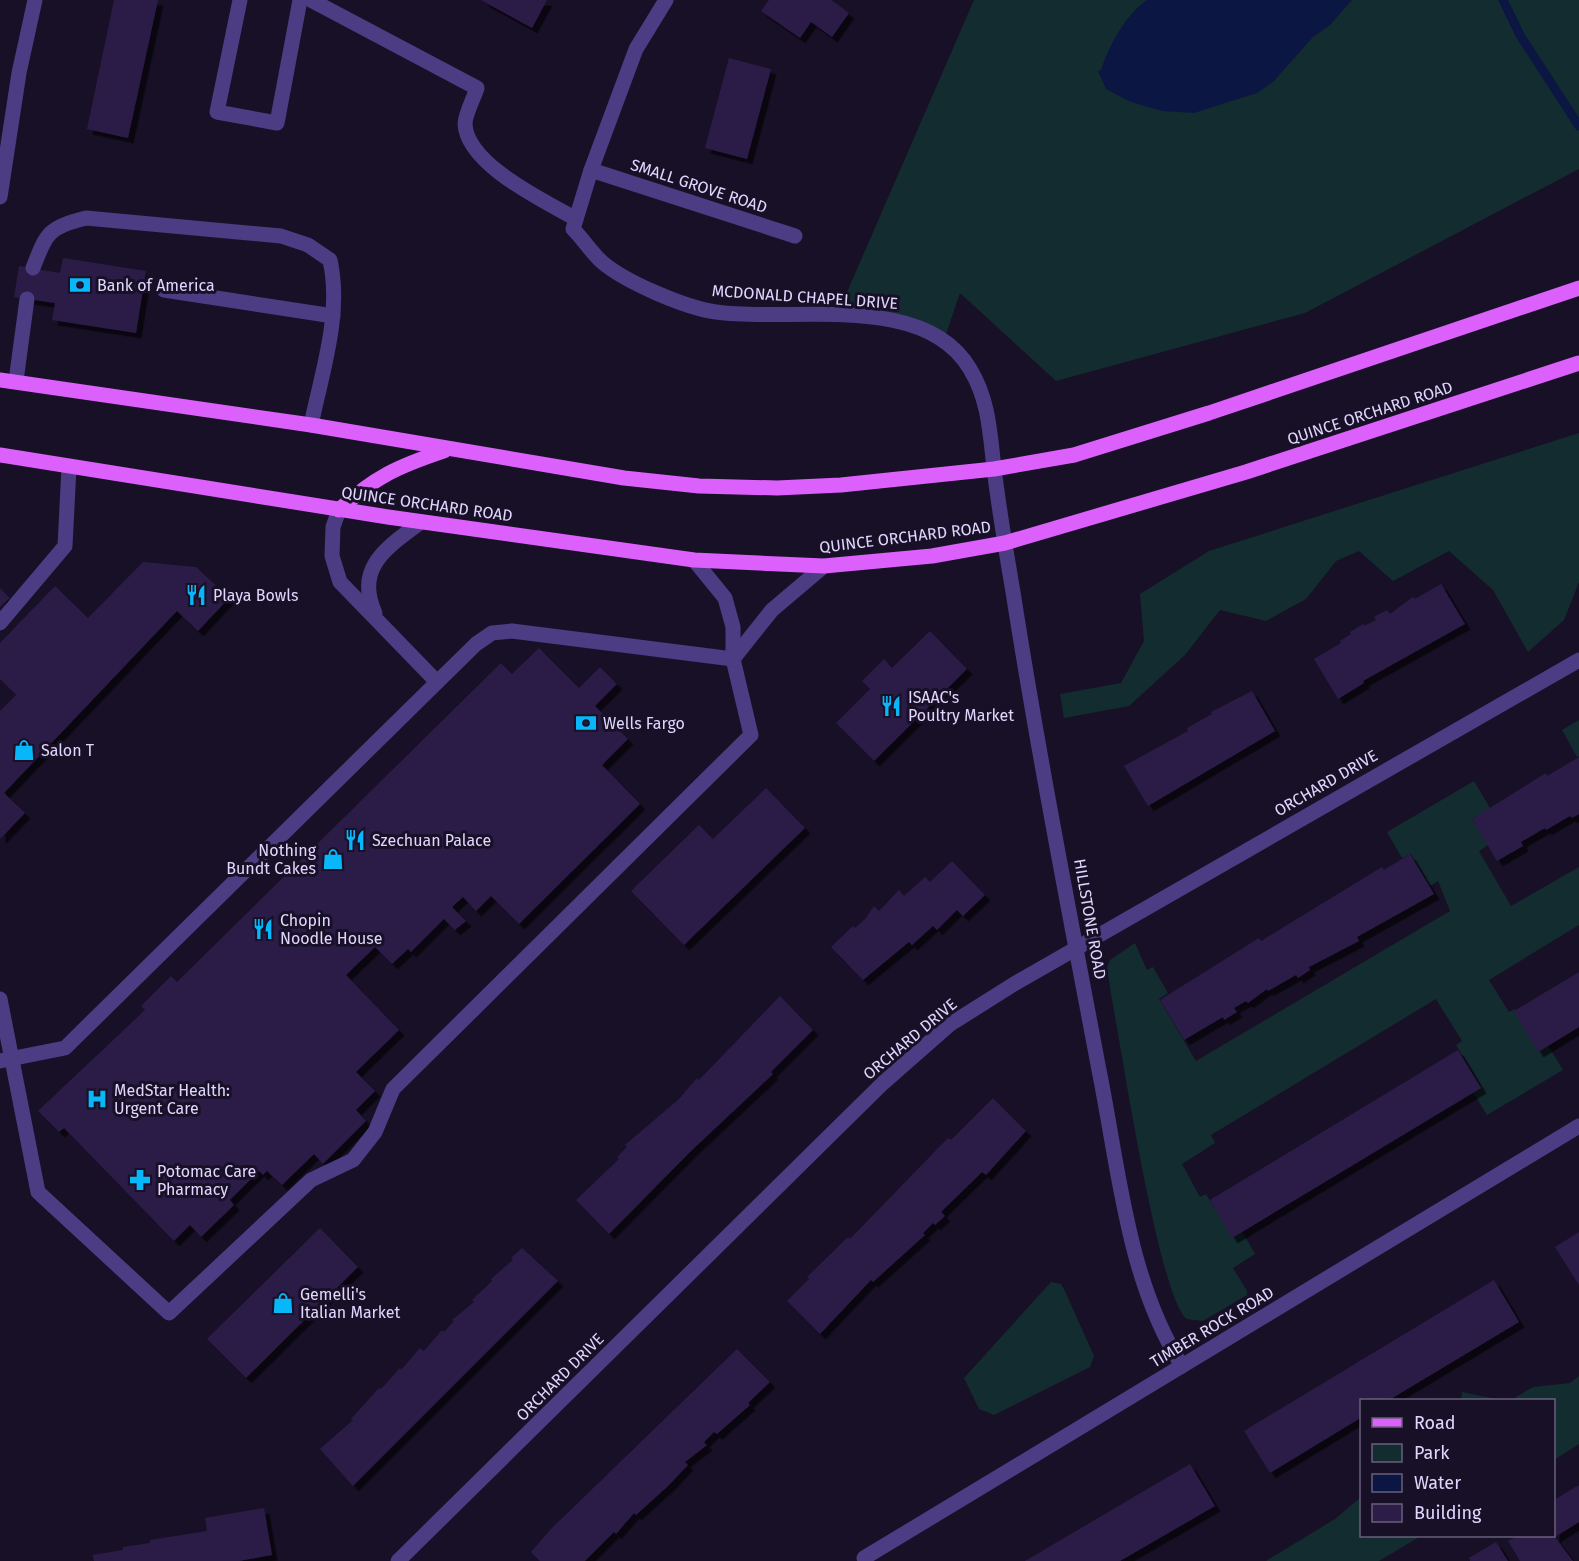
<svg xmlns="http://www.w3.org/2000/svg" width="1579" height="1561" font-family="'Fira Sans',sans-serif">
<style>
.green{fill:#132c30}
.water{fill:#0c1643}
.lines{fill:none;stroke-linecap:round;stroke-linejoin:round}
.stream{stroke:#0c1643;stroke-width:9}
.building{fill:#2c1c47;filter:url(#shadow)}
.service{stroke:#4b3c84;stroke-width:15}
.minor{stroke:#4b3c84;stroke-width:15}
.primary{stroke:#dc60fb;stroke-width:15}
.labels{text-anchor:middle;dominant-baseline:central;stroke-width:6;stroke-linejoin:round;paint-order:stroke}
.street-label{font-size:16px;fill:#e1d6fe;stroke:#181026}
.poi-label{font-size:16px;fill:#e1d6fe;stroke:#181026;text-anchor:start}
</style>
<defs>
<filter id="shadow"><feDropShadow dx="5.5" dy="5.5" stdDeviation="0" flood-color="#0009"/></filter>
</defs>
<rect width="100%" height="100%" fill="#181026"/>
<g class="green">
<polygon points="974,0 1579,0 1579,169 1305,313 1056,381 960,293 944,340 904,321 837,315"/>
<polygon points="1579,433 1579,582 1564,620 1528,652 1493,590 1449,551 1393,581 1359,551 1336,561 1306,599 1266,621 1220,610 1185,655 1129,706 1064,718 1060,694 1121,683 1144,641 1140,594 1209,551"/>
<polygon points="1579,720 1579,756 1577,757 1562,730"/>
<path d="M1474,781L1490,808L1472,819L1488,845L1479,851L1511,906L1579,867V925L1489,980L1509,1012L1515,1009L1539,1048L1547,1044L1563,1070L1487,1115L1471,1089L1480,1084L1456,1045L1462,1041L1436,999L1211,1135L1215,1143L1182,1164L1200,1197L1206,1194L1230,1233L1240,1228L1255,1254L1233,1268L1247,1291V1295L1203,1321L1187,1319C1160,1302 1121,1046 1112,1000L1107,968L1110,960L1135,943L1147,970L1153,967L1168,993L1159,999L1196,1061L1450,911L1438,881L1430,886L1411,854L1402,858L1387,832Z"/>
<polygon points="1051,1282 1061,1284 1064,1289 1094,1356 1090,1367 994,1415 979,1409 964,1378"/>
<polygon points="1579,1376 1579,1444 1554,1460 1554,1400 1511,1400 1533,1387 1570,1383"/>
<polygon points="1462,1392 1501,1400 1461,1400"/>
<polygon points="1361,1497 1362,1536 1421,1536 1379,1561 1266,1561 1335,1519"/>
</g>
<path class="water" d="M1147,0H1352L1330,25L1313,37L1273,82L1257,93L1194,113L1162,111L1131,102L1106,89L1098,71L1101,70C1109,46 1125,15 1147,0Z"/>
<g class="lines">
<polyline class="stream" points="1503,0 1520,35 1579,126"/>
</g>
<g class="building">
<polygon points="114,0 158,0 128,138 87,129"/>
<polygon points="481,0 547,0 532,28"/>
<polygon points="769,0 831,0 849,13 832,37 811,22 800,38 761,11"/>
<polygon points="729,58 771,69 747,159 705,148"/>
<polygon points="63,258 146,271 136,333 52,320 55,303 14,297 19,266 60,273"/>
<polygon points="143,562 196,567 229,598 198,631 177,611 4,793 25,813 0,839 0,711 16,695 0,679 0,643 55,586 88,618"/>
<polygon points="1441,584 1465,624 1363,681 1364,683 1338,699 1314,659 1341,643 1340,641 1351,634 1350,632 1363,624 1364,626 1376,620 1374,617 1387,610 1390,614 1413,597 1415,599"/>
<polygon points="0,588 10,598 0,607"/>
<polygon points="930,631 967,669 874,761 836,723 870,689 862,681 884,659 892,668"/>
<polygon points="539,648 579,688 600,667 617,684 595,706 628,739 602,765 640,804 519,924 491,896 476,911 463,897 452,907 466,921 455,930 444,919 411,952 408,949 392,964 375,947 346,975 399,1030 356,1072 375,1091 356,1110 366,1121 323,1164 314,1154 282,1185 267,1171 263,1175 259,1171 230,1200 234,1205 201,1237 190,1225 174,1241 64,1128 59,1132 38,1111 145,1010 141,1006 171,976 177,982 501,663 512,674"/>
<polygon points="1252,691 1275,731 1148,806 1124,766 1188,731 1187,728 1212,714 1211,712"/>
<polygon points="1579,757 1579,814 1572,818 1570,816 1546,830 1545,828 1521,842 1523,846 1497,861 1472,819 1546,773 1547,776"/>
<polygon points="766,788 805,828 684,945 631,891 699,825 713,839"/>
<polygon points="1410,854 1434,894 1357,937 1359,941 1309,967 1310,970 1298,978 1296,975 1268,991 1267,989 1248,1003 1246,1001 1234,1008 1237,1012 1224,1020 1223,1017 1184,1040 1160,1000 1259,938 1261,941 1382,867 1384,870"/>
<polygon points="952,861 985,895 963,916 957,910 937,930 933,926 912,945 909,942 863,980 831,947 853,926 855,928 866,918 874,906 879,911 899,890 904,896 925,877 930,882"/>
<polygon points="1579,972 1579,1027 1538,1052 1514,1011"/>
<polygon points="780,996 813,1030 771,1072 773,1074 690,1152 609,1234 576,1200 619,1159 617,1157 627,1147 625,1145 679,1099 697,1078 699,1080"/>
<polygon points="1458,1050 1481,1088 1232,1238 1210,1200"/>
<polygon points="993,1098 1026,1131 986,1175 982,1172 941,1212 945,1216 935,1225 933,1223 923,1233 925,1235 873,1282 871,1280 820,1334 787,1301 809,1279 807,1277 848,1237 850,1239 948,1138 951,1140"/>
<polygon points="320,1228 358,1267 246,1378 207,1339"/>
<polygon points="1579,1232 1579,1285 1555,1247"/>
<polygon points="522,1248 558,1281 353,1486 320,1449 353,1420 351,1419 370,1398 379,1388 381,1389 400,1368 401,1370 420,1348 424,1351 442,1330 444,1332 454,1321 452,1320 474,1302 472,1300 492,1281 491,1279 513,1260 511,1258"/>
<polygon points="1494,1280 1519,1322 1389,1400 1362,1400 1362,1417 1270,1473 1244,1431"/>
<polygon points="737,1349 770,1382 748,1403 750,1405 717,1434 714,1432 704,1442 707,1445 685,1462 688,1465 668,1486 636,1515 634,1513 616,1534 614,1532 585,1561 540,1561 531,1552 552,1528"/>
<polygon points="1190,1464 1215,1506 1120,1561 1025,1561"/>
<polygon points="1579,1485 1579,1522 1555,1537 1573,1561 1520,1561 1508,1541 1517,1536 1554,1536 1554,1500"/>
<polygon points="264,1508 272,1555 239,1561 94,1561 93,1555 123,1550 123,1547 150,1543 150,1540 207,1531 205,1518"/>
<polygon points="1496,1542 1508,1561 1470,1561 1469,1558"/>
</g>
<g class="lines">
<g class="service">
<polyline points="0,197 19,73 35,0"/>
<path d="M33,268C47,232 48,228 86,218L281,236L308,245L330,260C342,314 322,372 311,425"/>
<polyline points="164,290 333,316"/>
<polyline points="16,381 27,299"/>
<polyline points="339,510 333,527 332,556 340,582 437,682"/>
<path d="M375,613C354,567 388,547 421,522"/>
<polyline points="0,623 65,546 69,467"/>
<polyline points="733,659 772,610 824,566"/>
<polyline points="0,999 38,1192 169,1313 311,1180 353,1160 375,1132 393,1089 751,735 733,659 733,627 725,598 694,560"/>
<polyline points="0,1061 65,1048 476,644 492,633 512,631 733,659"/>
</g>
<g class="minor">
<polyline points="240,0 217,112 277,123 300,0"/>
<path d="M311,0L477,88C474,98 465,114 465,124C467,165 545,201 576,219"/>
<path d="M666,0L636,49L591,170L573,229C583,239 592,253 602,262C625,282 686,308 716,312C792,323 924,291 970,369C989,400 990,434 994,468C999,510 1006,551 1013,592C1038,752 1069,911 1099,1070C1119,1169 1127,1279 1182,1366"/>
<polyline points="591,170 795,236"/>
<polyline points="864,1558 1579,1126"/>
<polyline points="398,1561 883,1083 949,1025 1014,984 1579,660"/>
</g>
<g class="primary">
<polyline points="0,380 311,425 624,478 699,486 777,488 841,485 994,469 1074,455 1209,413 1579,288"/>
<polyline points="0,455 388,517 694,560 824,566 932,556 1005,543 1246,472 1579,363"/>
<path d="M339,510C374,477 399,466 444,451"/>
</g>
</g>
<defs>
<symbol id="bank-bare" viewBox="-9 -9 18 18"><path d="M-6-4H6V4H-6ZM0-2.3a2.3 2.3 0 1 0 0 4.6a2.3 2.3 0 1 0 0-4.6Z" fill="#07b7f9" stroke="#181026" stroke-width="2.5" paint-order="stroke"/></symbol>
<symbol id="restaurant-bare" viewBox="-9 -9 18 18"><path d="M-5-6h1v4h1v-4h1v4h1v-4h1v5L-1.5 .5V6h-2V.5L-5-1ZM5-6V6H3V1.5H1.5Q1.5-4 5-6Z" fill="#07b7f9" stroke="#181026" stroke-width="2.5" paint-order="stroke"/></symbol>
<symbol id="shop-bare" viewBox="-9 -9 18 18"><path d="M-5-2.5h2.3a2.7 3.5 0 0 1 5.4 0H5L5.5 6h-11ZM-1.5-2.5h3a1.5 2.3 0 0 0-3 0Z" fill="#07b7f9" stroke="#181026" stroke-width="2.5" paint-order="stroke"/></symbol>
<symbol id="hospital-bare" viewBox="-9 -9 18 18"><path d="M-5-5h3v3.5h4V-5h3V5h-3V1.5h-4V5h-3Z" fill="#07b7f9" stroke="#181026" stroke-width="2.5" paint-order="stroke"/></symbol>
<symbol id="pharmacy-bare" viewBox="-9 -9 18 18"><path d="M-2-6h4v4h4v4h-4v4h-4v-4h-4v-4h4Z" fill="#07b7f9" stroke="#181026" stroke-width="2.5" paint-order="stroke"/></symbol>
</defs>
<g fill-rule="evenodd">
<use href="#bank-bare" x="65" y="270" width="30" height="30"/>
<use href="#restaurant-bare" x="181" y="580" width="30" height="30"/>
<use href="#restaurant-bare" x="876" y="691" width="30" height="30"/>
<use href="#bank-bare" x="571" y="708" width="30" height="30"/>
<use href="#shop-bare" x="9" y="735" width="30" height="30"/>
<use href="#restaurant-bare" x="340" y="825" width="30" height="30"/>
<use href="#shop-bare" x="318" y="844" width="30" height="30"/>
<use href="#restaurant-bare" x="248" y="914" width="30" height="30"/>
<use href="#hospital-bare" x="82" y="1084" width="30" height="30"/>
<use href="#pharmacy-bare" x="125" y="1165" width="30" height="30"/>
<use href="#shop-bare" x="268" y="1288" width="30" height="30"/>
</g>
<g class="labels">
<g class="street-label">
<text transform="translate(699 186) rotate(18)">SMALL GROVE ROAD</text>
<text transform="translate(805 297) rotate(4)">MCDONALD CHAPEL DRIVE</text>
<text transform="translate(1370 413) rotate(-18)">QUINCE ORCHARD ROAD</text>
<text transform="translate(427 504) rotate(8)">QUINCE ORCHARD ROAD</text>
<text transform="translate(905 537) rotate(-7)">QUINCE ORCHARD ROAD</text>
<text transform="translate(1326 783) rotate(-30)">ORCHARD DRIVE</text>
<text transform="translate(1090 919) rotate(80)">HILLSTONE ROAD</text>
<text transform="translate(910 1039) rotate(-40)">ORCHARD DRIVE</text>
<text transform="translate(1212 1327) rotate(-31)">TIMBER ROCK ROAD</text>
<text transform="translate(560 1377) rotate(-45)">ORCHARD DRIVE</text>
</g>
<g class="poi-label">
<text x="97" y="285">Bank of America</text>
<text x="213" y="595">Playa Bowls</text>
<text x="908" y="697">ISAAC's<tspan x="908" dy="18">Poultry Market</tspan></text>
<text x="603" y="723">Wells Fargo</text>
<text x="41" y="750">Salon T</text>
<text x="372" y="840">Szechuan Palace</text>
<text x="316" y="850" text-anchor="end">Nothing<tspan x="316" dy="18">Bundt Cakes</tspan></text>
<text x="280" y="920">Chopin<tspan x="280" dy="18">Noodle House</tspan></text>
<text x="114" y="1090">MedStar Health:<tspan x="114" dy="18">Urgent Care</tspan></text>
<text x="157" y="1171">Potomac Care<tspan x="157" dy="18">Pharmacy</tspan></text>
<text x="300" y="1294">Gemelli's<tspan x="300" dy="18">Italian Market</tspan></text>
</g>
</g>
<rect x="1360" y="1399" width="195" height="138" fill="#181026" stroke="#685f7c" stroke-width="1.5"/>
<rect x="1372" y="1418" width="30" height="9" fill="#dc60fb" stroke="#685f7c" stroke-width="1.5"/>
<text x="1414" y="1429" font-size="18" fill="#e1d6fe">Road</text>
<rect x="1372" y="1444" width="30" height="18" fill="#132c30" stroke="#685f7c" stroke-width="1.5"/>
<text x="1414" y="1459" font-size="18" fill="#e1d6fe">Park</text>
<rect x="1372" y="1474" width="30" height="18" fill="#0c1643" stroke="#685f7c" stroke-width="1.5"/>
<text x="1414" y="1489" font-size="18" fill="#e1d6fe">Water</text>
<rect x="1372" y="1504" width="30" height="18" fill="#2c1c47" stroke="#685f7c" stroke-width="1.5"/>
<text x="1414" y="1519" font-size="18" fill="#e1d6fe">Building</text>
</svg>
